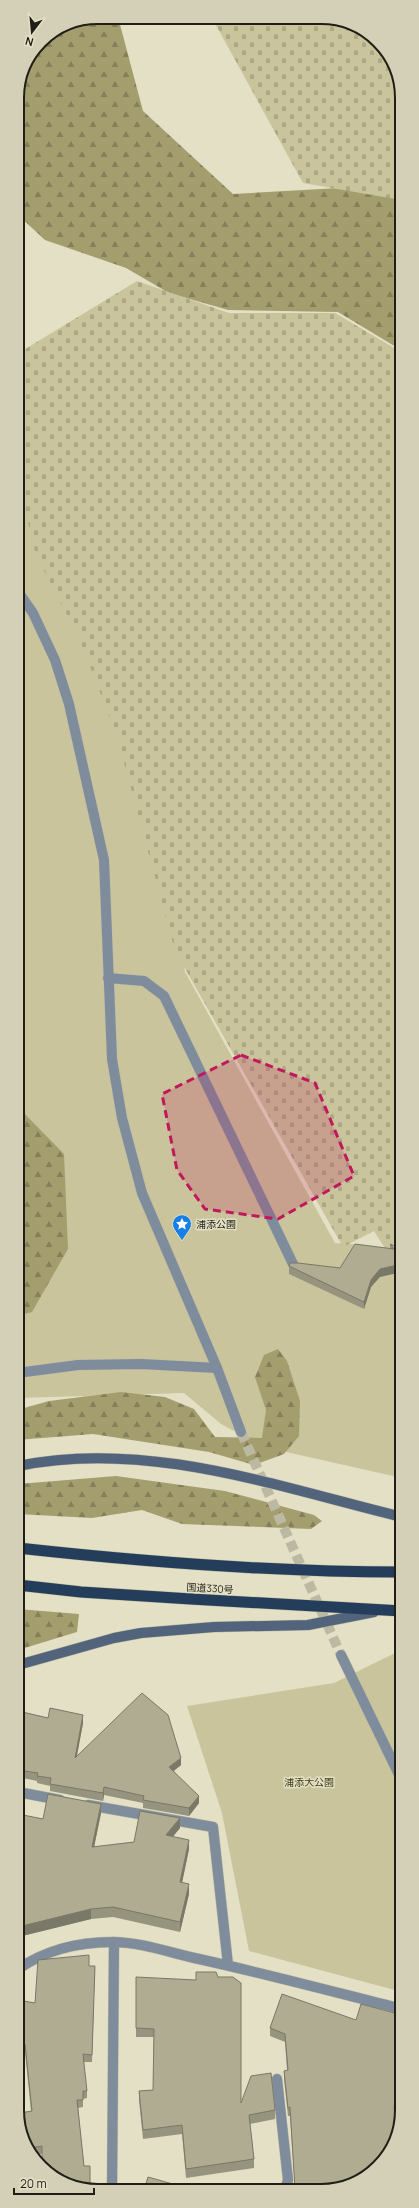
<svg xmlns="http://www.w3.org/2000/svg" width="419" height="2208" font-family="Manrope,'Noto Sans JP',sans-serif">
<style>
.green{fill:#c9c49c}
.forest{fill:url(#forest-firs)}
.cemetery{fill:url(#cemetery-stones)}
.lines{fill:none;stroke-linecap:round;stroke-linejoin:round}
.tertiary-tunnel{stroke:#bcb9a2;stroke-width:10;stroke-dasharray:10 5;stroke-linecap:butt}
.minor-casing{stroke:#c0bda5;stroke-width:11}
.tertiary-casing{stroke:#c0bda5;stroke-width:11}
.secondary-casing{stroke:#c0bda5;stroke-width:11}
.trunk-casing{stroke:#c0bda5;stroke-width:12}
.minor{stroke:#7f8c9c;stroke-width:10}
.tertiary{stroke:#7f8c9c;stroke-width:10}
.secondary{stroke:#52647c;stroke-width:10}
.trunk{stroke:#243d5a;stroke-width:11}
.wall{fill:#96947e}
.shaded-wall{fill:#7a7866}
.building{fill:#afac92;stroke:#7a7866}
.marked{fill:#c2185b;fill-opacity:0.2;stroke:#c2185b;stroke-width:3;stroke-dasharray:8 5;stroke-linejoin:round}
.labels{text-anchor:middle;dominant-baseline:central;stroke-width:3;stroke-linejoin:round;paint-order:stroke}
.poi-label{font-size:10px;fill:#201e15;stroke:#e3e0c5;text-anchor:start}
.street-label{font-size:10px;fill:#201e15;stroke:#e3e0c5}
.park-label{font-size:10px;fill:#3f3a13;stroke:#e3e0c5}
.rim{fill:none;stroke:#201e15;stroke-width:2}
</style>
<defs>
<pattern id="forest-firs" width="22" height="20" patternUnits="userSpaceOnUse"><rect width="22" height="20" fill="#a49e6f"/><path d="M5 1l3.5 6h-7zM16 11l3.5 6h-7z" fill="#85805a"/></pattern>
<pattern id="cemetery-stones" width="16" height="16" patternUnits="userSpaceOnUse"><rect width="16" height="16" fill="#c9c49c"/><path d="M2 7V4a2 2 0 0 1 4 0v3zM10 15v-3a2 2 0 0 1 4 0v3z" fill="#aca886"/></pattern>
</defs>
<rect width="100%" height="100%" fill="#e3e0c5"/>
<g class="green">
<polygon points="17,480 21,491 79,589 176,920 185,972 335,1243 365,1245 393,1252 402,1248 402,1478 264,1447 221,1424 184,1393 17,1398"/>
<polygon points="393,1654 402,1655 402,1992 249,1951 222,1813 187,1706 334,1683"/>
</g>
<g class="forest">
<polygon points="98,17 118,17 143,111 233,194 339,188 401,118 401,350 338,312 228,310 169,293 126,268 45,240 17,214 17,93 23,67 41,41 67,23"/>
<polygon points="17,1106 64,1154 68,1249 32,1312 17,1316"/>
<polygon points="278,1349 287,1361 300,1401 299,1436 284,1454 254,1465 209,1452 93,1434 17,1440 17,1410 49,1401 121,1392 165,1397 194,1409 215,1437 262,1438 266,1410 255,1377 264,1355"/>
<polygon points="116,1476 225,1491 314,1515 322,1521 311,1529 182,1524 142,1510 92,1518 18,1514 18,1484"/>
<polygon points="18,1609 79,1614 77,1632 18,1650"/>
</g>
<g class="cemetery">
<polygon points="212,18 342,20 382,45 401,88 401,200 303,183"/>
<polygon points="137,281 229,313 335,313 401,352 402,1152 395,1155 402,1167 402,1248 388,1253 374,1231 343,1247 175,951 116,733 78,636 36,555 17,479 17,354"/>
</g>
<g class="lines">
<polyline class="tertiary-tunnel" points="241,1432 341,1655"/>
<defs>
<g id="minor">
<polyline points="108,978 144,981 164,996 294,1266"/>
<polyline points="18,1792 60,1800"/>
<polyline points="88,1805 213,1827 228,1965"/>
<polyline points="277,2079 288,2180 285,2190"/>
<polyline points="400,2118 402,2094"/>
<polyline points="112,2190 114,1942"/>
</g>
<g id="tertiary">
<polyline points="17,590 33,613 55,660 69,704 104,860 112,1059 122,1118 142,1193 217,1368 241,1432"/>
<polyline points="17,1373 78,1365 141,1364 217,1368"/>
<polyline points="341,1655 402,1781"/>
<path d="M18,1969C46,1950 79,1942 112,1942C141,1942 171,1953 199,1959C267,1974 334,1992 402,2009"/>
</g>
<g id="secondary">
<path d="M18,1466C146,1439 278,1487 402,1517"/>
<polyline points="18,1665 114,1638 141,1633 214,1627 308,1625 374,1612"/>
</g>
<g id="trunk">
<path d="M18,1548C145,1562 274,1572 402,1572"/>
<polyline points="18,1585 81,1592 191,1599 402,1611"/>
</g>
</defs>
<use href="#minor" class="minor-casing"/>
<use href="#tertiary" class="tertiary-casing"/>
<use href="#secondary" class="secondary-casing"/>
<use href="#trunk" class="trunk-casing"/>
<use href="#minor" class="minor"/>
<use href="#tertiary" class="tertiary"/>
<use href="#secondary" class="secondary"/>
<use href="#trunk" class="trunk"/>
</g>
<g class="wall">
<polygon points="390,1244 402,1249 371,1287 364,1309 289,1274 289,1266 340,1268 390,1249"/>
<polygon points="18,1711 48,1718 83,1723 77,1756 181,1765 174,1771 199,1803 189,1816 143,1808 143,1803 104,1795 103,1801 50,1791 50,1786 37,1783 37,1781 18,1777"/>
<polygon points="101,1813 94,1847 134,1842 180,1828 173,1836 189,1849 182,1883 189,1894 180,1932 113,1917 91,1919 18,1937 18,1814 43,1819"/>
<polygon points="89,1966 95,1966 92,2062 83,2062 87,2091 87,2098 83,2099 83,2107 78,2108 84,2166 90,2189 42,2154 33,2155 21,2127 20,2113 31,2111 25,2052 18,2050 18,2000 35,2003"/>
<polygon points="136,1977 241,2103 275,2110 275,2119 250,2124 254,2159 254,2168 186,2178 182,2134 143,2139 139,2100 139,2091 153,2090 154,2037 136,2037"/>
<polygon points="282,1994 396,2093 394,2111 357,2183 331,2190 295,2190 290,2116 288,2116 284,2079 284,2071 287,2070 285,2042 270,2036 270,2028"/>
</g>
<g class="shaded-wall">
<polygon points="402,1264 402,1272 380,1277 371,1287 364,1309 364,1302 371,1280 380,1269"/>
<polygon points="83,1715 83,1723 75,1765 75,1758"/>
<polygon points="181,1758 181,1765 169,1774 169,1767"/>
<polygon points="104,1787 104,1795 103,1801 103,1793"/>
<polygon points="199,1796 199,1803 189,1816 189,1808"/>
<polygon points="101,1804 101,1813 92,1857 92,1847"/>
<polygon points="180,1818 180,1828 166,1845 166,1835"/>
<polygon points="189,1840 189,1849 180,1892 180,1882"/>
<polygon points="189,1884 189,1894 180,1932 180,1922"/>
<polygon points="91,1909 91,1919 18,1937 18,1927"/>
<polygon points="402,2079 402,2088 396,2093 394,2118 394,2109 396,2085"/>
</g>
<g class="building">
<polygon points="355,1244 394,1249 390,1244 402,1249 402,1264 380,1269 371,1280 364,1302 289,1266 290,1263 298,1263 340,1268"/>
<polygon points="142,1693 168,1715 181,1758 169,1767 199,1796 189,1808 143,1800 144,1796 104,1787 103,1793 50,1784 51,1778 37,1776 38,1773 18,1770 18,1711 48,1718 50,1708 83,1715 75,1758"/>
<polygon points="48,1794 101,1804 92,1847 134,1842 140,1811 180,1818 166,1835 189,1840 180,1882 189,1884 180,1922 113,1907 91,1909 18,1927 18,1814 43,1819"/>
<polygon points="89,1955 89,1966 95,1966 92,2055 83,2054 87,2091 83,2091 83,2100 77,2100 84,2166 90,2166 90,2189 82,2189 42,2166 42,2146 30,2148 22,2130 20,2113 32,2111 25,2044 18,2043 18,2000 35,2003 38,1960"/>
<polygon points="196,1972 216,1972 218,1977 233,1977 241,1983 241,2103 251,2076 271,2073 275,2110 249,2115 254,2159 186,2169 182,2125 143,2130 139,2091 153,2090 154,2029 136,2028 136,1977 196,1980"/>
<polygon points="282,1994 356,2020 361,2004 402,2015 402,2079 396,2085 394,2109 396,2115 400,2116 402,2114 402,2115 382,2164 357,2183 345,2186 295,2189 290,2107 288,2108 284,2071 288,2070 285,2034 270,2028"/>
<polygon points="148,2177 187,2188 187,2190 144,2190"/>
</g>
<path class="marked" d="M241,1055L315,1083L354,1176L278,1219L205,1209L177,1170L162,1094Z"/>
<defs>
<symbol id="sight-pin" viewBox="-11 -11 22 30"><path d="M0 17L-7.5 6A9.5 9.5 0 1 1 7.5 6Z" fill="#187fe7" stroke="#e3e0c5"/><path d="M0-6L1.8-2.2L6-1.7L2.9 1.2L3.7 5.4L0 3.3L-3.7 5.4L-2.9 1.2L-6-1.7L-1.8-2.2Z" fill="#fff"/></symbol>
</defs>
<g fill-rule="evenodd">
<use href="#sight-pin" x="171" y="1213" width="22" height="30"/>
</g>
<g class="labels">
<g class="poi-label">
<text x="196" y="1224">浦添公園</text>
</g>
<g class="street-label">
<text transform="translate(210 1588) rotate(3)">国道330号</text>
</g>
<g class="park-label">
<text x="309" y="1782">浦添大公園</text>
</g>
</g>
<path d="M0 0H419V2208H0ZM98 24H321A74 74 0 0 1 395 98V2110A74 74 0 0 1 321 2184H98A74 74 0 0 1 24 2110V98A74 74 0 0 1 98 24Z" fill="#d3d0b7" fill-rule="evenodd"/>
<path class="rim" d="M98 24H321A74 74 0 0 1 395 98V2110A74 74 0 0 1 321 2184H98A74 74 0 0 1 24 2110V98A74 74 0 0 1 98 24Z"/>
<g transform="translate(32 32) rotate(196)" stroke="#e3e0c5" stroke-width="3" paint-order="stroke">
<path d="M0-3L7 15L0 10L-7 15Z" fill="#201e15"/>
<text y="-6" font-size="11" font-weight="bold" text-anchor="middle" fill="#201e15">N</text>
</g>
<path d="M14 2188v6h80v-6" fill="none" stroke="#201e15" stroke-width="2"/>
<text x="20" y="2188" font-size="12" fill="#201e15" stroke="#e3e0c5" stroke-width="3" paint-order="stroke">20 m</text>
</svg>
